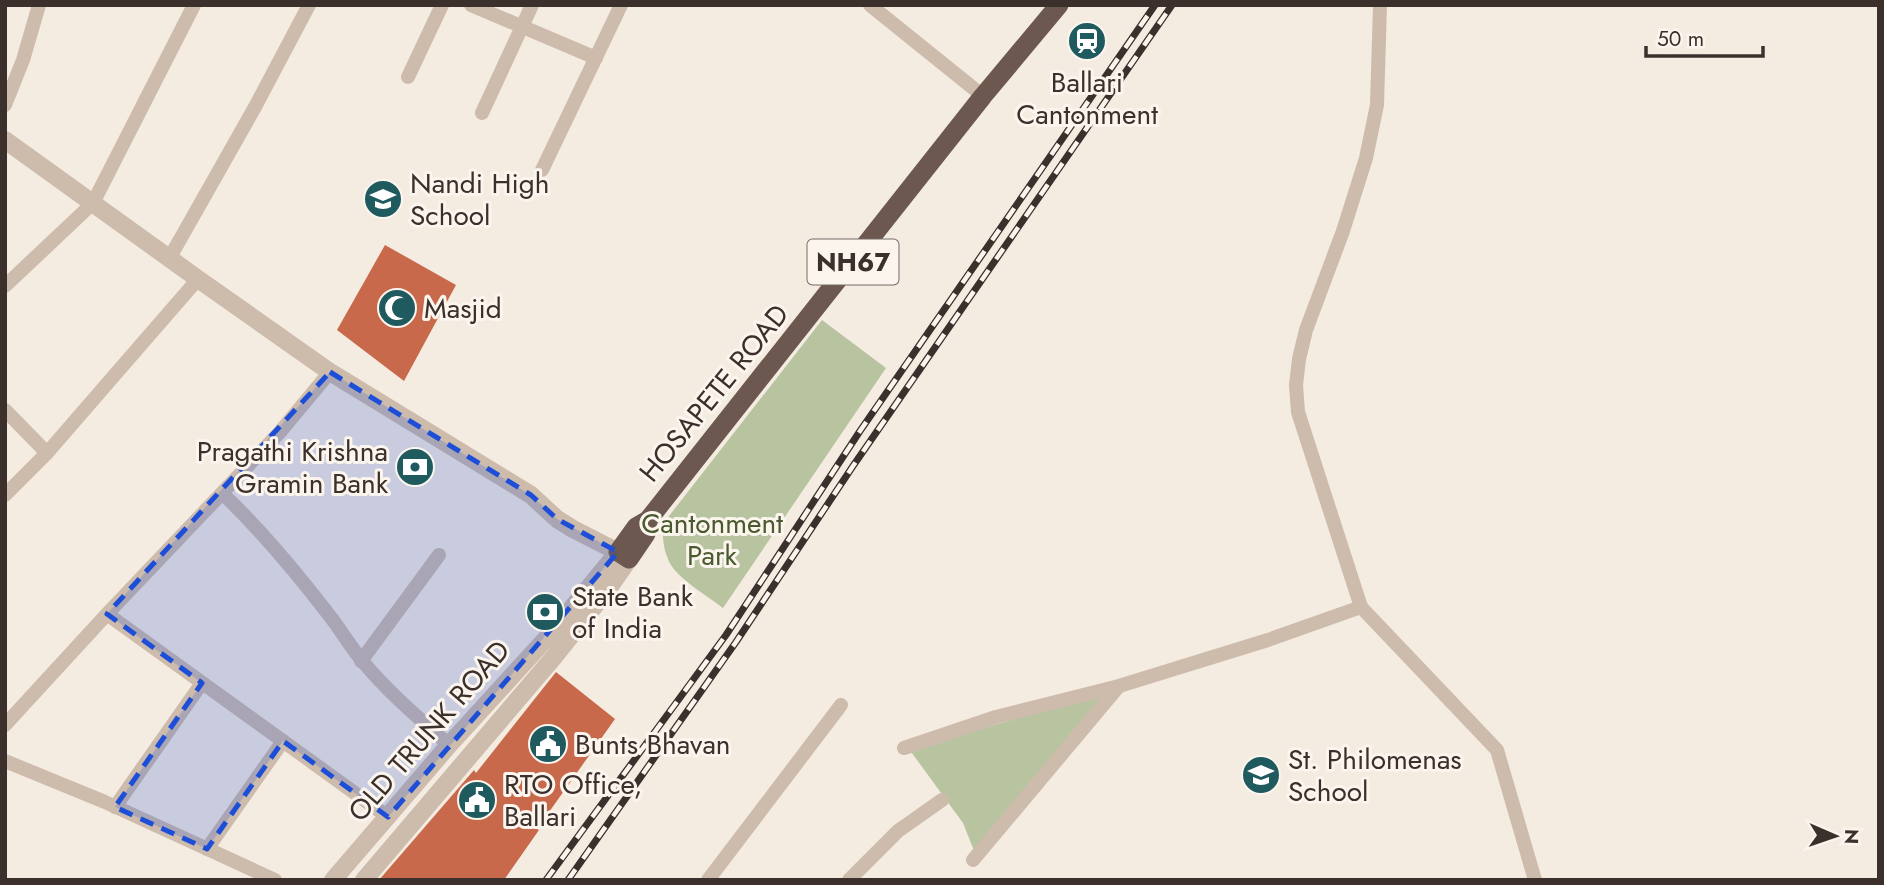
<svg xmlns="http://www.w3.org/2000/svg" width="1884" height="885" font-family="Jost,sans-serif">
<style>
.green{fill:#b8c4a0}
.building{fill:#c8694b}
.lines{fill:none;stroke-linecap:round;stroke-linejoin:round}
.minor{stroke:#cdbbac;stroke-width:14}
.tertiary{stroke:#cdbbac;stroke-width:18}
.trunk{stroke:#6c584f;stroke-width:19}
.rail-casing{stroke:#3b302b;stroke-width:7}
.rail{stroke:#fbf5ee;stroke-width:4.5;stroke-dasharray:13;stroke-linecap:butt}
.marked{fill:#1d4ed8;fill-opacity:0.2;stroke:#1d4ed8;stroke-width:5;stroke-dasharray:14 9;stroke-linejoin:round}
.labels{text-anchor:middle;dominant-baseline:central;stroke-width:6;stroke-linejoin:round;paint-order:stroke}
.shield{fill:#fbf5ee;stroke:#756b66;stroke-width:2}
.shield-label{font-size:26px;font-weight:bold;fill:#3b302b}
.poi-label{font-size:28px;fill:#3b302b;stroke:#fbf5ee;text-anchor:start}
.street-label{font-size:28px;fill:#3b302b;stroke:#fbf5ee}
.park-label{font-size:28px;fill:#4a5a2e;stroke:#fbf5ee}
</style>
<rect width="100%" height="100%" fill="#f4ebe1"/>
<g class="green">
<path d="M822,320L886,368L723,608C708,596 674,577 668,559C663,548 663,537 662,525Z"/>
<polygon points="1107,693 975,853 963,823 909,749"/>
</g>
<g class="building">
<polygon points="385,245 456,285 404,381 337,330"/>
<polygon points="556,672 615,719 537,829 539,830 504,880 379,880 474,770 476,773"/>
</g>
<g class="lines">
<g class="minor">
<polyline points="471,5 596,58"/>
<polyline points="870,5 983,96"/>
<polyline points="1380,5 1377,105 1366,158 1343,231 1306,330 1299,359 1296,385 1298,412 1361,607 1497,750 1535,880"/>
<polyline points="408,77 442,5"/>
<polyline points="5,105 23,60 39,5"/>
<polyline points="482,113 532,5"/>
<polyline points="542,170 621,5"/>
<polyline points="169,259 255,107 309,5"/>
<polyline points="5,286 93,203 194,5"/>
<polyline points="5,410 47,453"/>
<path d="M222,493C261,530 296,572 329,615C341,630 351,648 364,663C389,693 420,719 449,745"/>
<polyline points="5,495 47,453 198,279"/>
<polyline points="107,614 388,817"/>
<polyline points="361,661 439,555"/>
<polyline points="5,725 107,614 280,432 330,372"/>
<polyline points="904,748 996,717 1119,686 1268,640 1361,607"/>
<polyline points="5,761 105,802 275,880"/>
<polyline points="115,807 202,683"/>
<polyline points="207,849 283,741"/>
<polyline points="973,860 1119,686"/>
<polyline points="708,880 841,705"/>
<polyline points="849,880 898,831 942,800"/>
</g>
<g class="tertiary">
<polyline points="5,140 198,279 330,372 531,495 557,519 573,529 618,552 554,630 449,745 333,880"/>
<polyline points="364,880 554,657 609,588 629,559"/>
</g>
<polyline class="trunk" points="648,520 646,534 629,559 618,552 636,527 648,520 983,96 1059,5"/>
<defs>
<g id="rail">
<polyline points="546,880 726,635 860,431 1155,5"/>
<polyline points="568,880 736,642 853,466 1172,5"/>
</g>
</defs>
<use href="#rail" class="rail-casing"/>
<use href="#rail" class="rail"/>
</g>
<path class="marked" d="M330,372L531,495L557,519L618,552L388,817L283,741L207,849L115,807L202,683L107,614Z"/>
<defs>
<symbol id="station-disc" viewBox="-11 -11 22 22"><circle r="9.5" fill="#1f5a5e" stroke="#fbf5ee"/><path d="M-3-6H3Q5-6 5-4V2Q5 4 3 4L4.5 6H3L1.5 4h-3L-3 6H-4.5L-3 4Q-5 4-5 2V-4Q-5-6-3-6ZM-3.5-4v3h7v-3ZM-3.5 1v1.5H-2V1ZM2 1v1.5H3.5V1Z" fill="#fff"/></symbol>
<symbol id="school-disc" viewBox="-11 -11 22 22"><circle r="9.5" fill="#1f5a5e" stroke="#fbf5ee"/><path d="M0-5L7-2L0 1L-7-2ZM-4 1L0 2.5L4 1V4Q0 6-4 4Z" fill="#fff"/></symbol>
<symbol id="mosque-disc" viewBox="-11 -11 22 22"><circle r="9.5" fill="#1f5a5e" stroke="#fbf5ee"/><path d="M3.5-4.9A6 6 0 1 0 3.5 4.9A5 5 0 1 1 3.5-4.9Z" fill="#fff"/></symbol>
<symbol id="bank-disc" viewBox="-11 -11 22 22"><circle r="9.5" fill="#1f5a5e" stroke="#fbf5ee"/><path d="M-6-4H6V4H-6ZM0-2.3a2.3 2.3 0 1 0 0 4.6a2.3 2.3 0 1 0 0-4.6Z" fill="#fff"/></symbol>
<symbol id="civic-disc" viewBox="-11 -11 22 22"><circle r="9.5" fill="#1f5a5e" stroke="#fbf5ee"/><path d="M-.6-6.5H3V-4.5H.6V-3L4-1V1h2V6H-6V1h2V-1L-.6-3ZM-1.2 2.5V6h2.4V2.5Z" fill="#fff"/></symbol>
</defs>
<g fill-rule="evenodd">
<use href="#station-disc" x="1065" y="19" width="44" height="44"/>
<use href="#school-disc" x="361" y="177" width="44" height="44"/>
<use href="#mosque-disc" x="375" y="286" width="44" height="44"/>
<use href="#bank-disc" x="393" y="445" width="44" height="44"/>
<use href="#bank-disc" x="523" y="590" width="44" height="44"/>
<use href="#civic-disc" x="526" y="722" width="44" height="44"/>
<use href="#school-disc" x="1239" y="753" width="44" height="44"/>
<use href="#civic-disc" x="455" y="778" width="44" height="44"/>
</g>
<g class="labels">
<rect class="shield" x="807.5" y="239.5" width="91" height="45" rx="5"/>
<g class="shield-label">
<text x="853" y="262">NH67</text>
</g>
<g class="poi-label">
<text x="1087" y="82" text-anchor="middle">Ballari<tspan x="1087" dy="32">Cantonment</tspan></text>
<text x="410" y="183">Nandi High<tspan x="410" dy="32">School</tspan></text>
<text x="424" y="308">Masjid</text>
<text x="388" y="451" text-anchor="end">Pragathi Krishna<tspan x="388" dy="32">Gramin Bank</tspan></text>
<text x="572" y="596">State Bank<tspan x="572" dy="32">of India</tspan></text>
<text x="575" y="744">Bunts Bhavan</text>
<text x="1288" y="759">St. Philomenas<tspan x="1288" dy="32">School</tspan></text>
<text x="504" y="784">RTO Office,<tspan x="504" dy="32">Ballari</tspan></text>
</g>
<g class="street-label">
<text transform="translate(714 393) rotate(-51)">HOSAPETE ROAD</text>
<text transform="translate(429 731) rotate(-49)">OLD TRUNK ROAD</text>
</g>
<g class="park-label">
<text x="712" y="523">Cantonment<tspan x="712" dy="32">Park</tspan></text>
</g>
</g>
<rect width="1884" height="885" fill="none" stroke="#3b302b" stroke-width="14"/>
<g transform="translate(1835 836) rotate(92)" stroke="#fbf5ee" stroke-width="5" paint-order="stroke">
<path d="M0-5L12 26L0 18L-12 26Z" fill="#3b302b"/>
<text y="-10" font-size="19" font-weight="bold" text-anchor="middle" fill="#3b302b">N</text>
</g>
<path d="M1646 46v10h117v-10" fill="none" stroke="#3b302b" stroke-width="3.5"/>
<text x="1657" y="46" font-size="21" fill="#3b302b" stroke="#fbf5ee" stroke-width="5" paint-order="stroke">50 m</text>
</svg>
